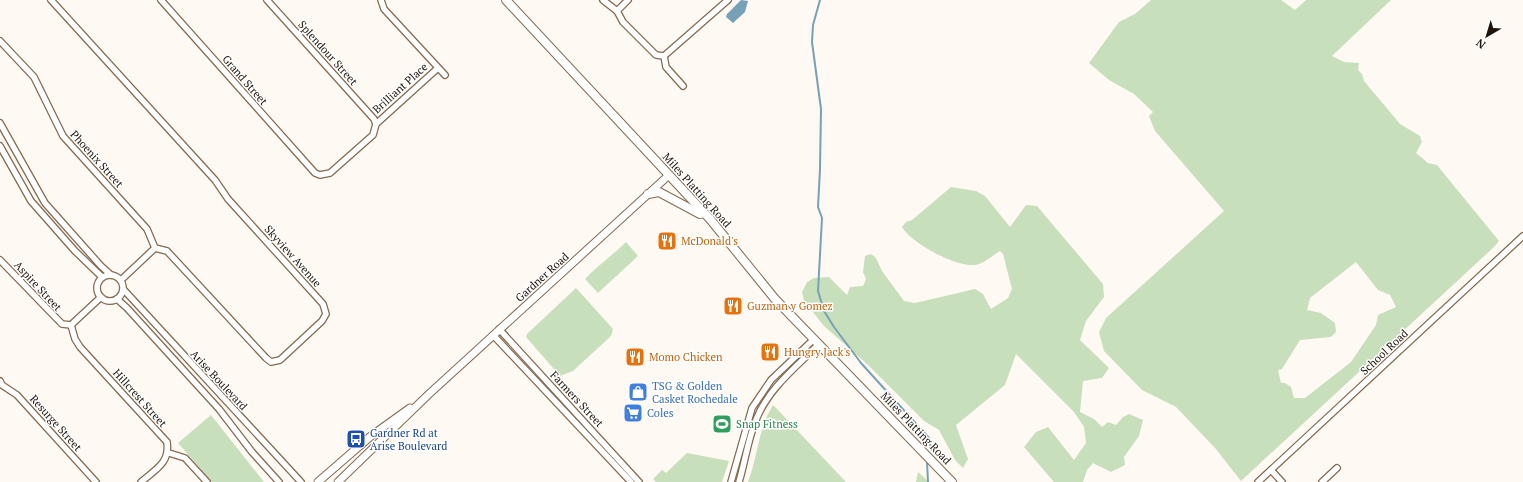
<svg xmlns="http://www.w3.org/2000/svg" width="1523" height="482" font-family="'PT Serif',serif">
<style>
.green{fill:#c8dfbc;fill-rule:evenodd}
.water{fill:#76a1b6}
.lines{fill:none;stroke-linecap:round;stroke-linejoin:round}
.stream{stroke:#76a1b6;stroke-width:2}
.minor-casing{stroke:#836a50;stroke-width:8}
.tertiary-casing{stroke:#836a50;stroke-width:9}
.secondary-casing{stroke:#836a50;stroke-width:10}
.minor{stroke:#fff;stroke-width:5.5}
.tertiary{stroke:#fff;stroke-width:7}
.secondary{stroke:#fff;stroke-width:8}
.labels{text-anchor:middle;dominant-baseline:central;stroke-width:3;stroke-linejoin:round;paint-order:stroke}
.street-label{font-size:11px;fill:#1e140a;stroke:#fff}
.food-label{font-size:11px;fill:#c56008;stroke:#fff;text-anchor:start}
.shop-label{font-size:11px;fill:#366cbe;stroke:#fff;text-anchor:start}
.leisure-label{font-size:11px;fill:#27864d;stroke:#fff;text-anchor:start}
.transit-label{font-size:11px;fill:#164399;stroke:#fff;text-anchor:start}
</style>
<rect width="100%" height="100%" fill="#fff9f3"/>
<g class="green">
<path d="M1151,0H1281L1295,10L1306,0H1391L1332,56L1344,62L1359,63L1358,70L1362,74L1364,81L1400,124L1420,136L1422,142L1416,153L1428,163L1437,165L1499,241L1494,247L1241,481L1215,448L1176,407L1142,390L1104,351L1099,332L1106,318L1224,211L1155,131L1149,116L1153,112L1134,94L1109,80L1089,63L1119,22L1135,14ZM1356,262L1378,290L1390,295L1396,307L1378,315L1376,325L1351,362L1305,398H1294L1291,387L1285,383H1281L1278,370L1282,369L1300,340L1331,337L1336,332L1335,323L1321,313L1307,310L1310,298Z"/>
<path d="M951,187L976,191L985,196L1010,227L1026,205L1037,206L1103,284L1104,297L1086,321L1080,340L1109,368L1102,378L1083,381L1080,412L1094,419L1102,427L1108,422L1116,425L1123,417L1129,414L1143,420L1139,436L1124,457L1125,465L1111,472L1093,463L1087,470L1083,482H1054L1024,447L1036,432L1048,427L1074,460L1086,443L1084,427L1074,412L1016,354L1005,385L956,425L968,459L963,468L955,460L939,430L924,421L868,365L824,326L804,301L802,292L807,282L814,278L829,277L847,295L850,287L863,286L866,279L863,272L865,256L871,254L876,258L882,271L904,301L915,303L975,289L983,294L991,309L1008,298L1012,289L1003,254L1000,251C993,255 986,262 979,264C961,271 911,243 902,227L906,222L912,220Z"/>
<path d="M626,242L638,256L598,293L585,279C598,265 613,255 626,242Z"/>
<polygon points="576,288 613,329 611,336 573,371 560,376 526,337 527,334"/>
<path d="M773,405L777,409L846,482H748C758,456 758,429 773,405Z"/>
<polygon points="211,415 264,482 212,482 178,443"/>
<polygon points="687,453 729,461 722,482 656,482 653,479 662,470 666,473"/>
<polygon points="918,472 929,482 916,482"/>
</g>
<polygon class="water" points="741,0 748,1 745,12 733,23 726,17 727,14"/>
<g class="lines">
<g class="stream">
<polyline points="820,0 813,25 812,42 821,109 820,169 818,207 822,218 818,291 824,311 834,327 861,363 929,438 931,450"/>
<polyline points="927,462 928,482"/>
</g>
<defs>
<g id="minor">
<polyline points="51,0 215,180 228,199 323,304 326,314 322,321 280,360 271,362 266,358 167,251 155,248 121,280"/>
<polyline points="161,0 315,173 320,175 330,173 373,135 376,124 374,119 267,0"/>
<polyline points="381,0 384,9 445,75"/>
<polyline points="603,0 617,11 623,22 656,55 664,56"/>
<polyline points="617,11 628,0"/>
<polyline points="0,41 34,77 63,136 147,229 155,248"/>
<polyline points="664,56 728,0"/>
<polyline points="664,56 666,67 683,86"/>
<polyline points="0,123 45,203 101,266 111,275"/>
<polyline points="376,124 438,68"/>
<polyline points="0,146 31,201 75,251 102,277"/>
<polyline points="0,260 62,324 71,325 101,297"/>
<circle cx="110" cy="288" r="13"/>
<polyline points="124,290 301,482"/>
<polyline points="117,299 127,308 219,409 252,452 279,482"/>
<path d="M71,325L75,339L80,347L167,442C170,463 156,469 141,482"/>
<polyline points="499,329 639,482"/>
<polyline points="493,335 631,482"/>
<polyline points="0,381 2,385 17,395 96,482"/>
<polyline points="169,453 185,458 207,482"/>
<polyline points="1271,470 1282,482"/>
<polyline points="731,482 752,408 771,380 813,340"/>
<path d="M739,482C745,462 748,439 756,420C768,389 795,368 818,345"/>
<polyline points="1258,482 1523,236"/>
<polyline points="1322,482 1337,468"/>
</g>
<g id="tertiary">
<polyline points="318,482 371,436 410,408"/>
<polyline points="338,482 429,394 669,175"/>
</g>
<g id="secondary">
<polyline points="506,0 710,219 775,299 952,482"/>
<polyline points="648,194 659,192 700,214"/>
</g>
</defs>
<use href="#minor" class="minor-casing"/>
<use href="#tertiary" class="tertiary-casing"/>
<use href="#secondary" class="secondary-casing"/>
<use href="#minor" class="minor"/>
<use href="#tertiary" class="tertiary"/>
<use href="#secondary" class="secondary"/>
</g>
<defs>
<symbol id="restaurant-square" viewBox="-11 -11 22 22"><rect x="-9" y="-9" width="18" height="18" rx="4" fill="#e8710a" stroke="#fff"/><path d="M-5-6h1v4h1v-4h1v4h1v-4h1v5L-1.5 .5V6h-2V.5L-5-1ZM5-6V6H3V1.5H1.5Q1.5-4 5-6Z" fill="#fff"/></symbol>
<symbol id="shop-square" viewBox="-11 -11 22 22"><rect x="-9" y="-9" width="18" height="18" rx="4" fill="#3f7fe0" stroke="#fff"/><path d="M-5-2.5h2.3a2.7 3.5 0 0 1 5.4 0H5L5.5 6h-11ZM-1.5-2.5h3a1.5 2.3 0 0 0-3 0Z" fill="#fff"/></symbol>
<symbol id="supermarket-square" viewBox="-11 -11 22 22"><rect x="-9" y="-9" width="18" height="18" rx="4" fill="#3f7fe0" stroke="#fff"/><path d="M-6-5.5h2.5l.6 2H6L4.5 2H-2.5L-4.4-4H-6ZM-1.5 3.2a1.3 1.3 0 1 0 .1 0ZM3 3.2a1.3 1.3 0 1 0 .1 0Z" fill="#fff"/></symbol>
<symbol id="stadium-square" viewBox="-11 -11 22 22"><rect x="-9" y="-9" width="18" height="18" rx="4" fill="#2e9e5b" stroke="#fff"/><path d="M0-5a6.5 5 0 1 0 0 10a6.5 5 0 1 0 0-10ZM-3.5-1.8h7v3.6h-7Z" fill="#fff"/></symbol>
<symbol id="bus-square" viewBox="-11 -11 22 22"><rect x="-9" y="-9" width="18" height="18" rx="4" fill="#1a4fb4" stroke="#fff"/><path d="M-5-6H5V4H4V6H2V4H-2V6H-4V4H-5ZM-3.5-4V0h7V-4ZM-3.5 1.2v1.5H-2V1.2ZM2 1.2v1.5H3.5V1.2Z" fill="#fff"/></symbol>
</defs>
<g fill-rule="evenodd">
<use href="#restaurant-square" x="656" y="230" width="22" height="22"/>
<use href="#restaurant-square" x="722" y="295" width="22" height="22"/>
<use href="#restaurant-square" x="759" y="341" width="22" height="22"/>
<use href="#restaurant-square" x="624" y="346" width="22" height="22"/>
<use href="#shop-square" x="627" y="381" width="22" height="22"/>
<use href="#supermarket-square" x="622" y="402" width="22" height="22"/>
<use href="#stadium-square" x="711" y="413" width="22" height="22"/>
<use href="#bus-square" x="345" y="428" width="22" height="22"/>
</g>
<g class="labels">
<g class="street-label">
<text transform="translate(328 53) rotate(48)">Splendour Street</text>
<text transform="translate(245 80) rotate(49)">Grand Street</text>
<text transform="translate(400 88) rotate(-42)">Brilliant Place</text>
<text transform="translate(97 159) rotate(48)">Phoenix Street</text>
<text transform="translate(697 190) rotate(48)">Miles Platting Road</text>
<text transform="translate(293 256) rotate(48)">Skyview Avenue</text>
<text transform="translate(542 277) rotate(-42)">Gardner Road</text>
<text transform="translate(38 286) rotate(47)">Aspire Street</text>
<text transform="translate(1384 352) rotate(-43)">School Road</text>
<text transform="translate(219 380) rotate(47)">Arise Boulevard</text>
<text transform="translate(140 398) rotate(48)">Hillcrest Street</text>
<text transform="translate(577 399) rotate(47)">Farmers Street</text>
<text transform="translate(56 423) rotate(48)">Resurge Street</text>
<text transform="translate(916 428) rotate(46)">Miles Platting Road</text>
</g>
<g class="food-label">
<text x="681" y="241">McDonald's</text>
<text x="747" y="306">Guzman y Gomez</text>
<text x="784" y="352">Hungry Jack's</text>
<text x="649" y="357">Momo Chicken</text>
</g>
<g class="shop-label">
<text x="652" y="386">TSG &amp; Golden<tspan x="652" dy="13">Casket Rochedale</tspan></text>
<text x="647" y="413">Coles</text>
</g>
<g class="leisure-label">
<text x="736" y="424">Snap Fitness</text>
</g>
<g class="transit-label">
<text x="370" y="433">Gardner Rd at<tspan x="370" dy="13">Arise Boulevard</tspan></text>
</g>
</g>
<g transform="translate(1487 36) rotate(218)" stroke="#ffffff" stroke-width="3" paint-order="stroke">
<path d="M0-3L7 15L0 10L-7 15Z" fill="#1e140a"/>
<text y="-6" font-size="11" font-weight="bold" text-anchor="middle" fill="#1e140a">N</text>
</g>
</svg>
